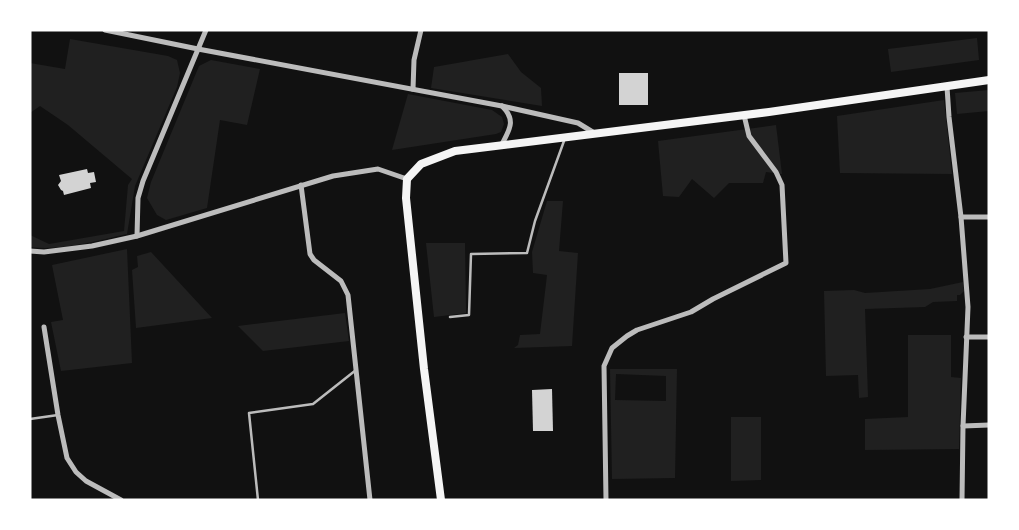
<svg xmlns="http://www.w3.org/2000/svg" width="1019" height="530" font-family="Inter,sans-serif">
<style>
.green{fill:#202020;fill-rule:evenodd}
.building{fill:#d3d3d3}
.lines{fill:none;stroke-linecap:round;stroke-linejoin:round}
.service{stroke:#bcbcbc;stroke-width:2.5}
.minor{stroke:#bcbcbc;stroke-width:5}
.secondary{stroke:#f5f5f5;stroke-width:8}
</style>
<rect width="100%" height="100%" fill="#111"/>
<g class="green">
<polygon points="977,38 979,60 891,72 888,49"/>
<path d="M70,39L168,56L177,60L180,73L177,87L135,186L127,234C95,241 62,251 30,247V235L49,244L124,231L128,185L132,179L68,125L40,106L30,113V63L65,69Z"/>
<polygon points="508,54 521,72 541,88 542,106 431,88 434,67"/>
<polygon points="211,60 260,69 247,125 220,120 207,208 166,220 157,215 147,198 151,182 199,66"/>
<polygon points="989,90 989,111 957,114 955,93"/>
<polygon points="408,94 492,110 502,117 504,124 501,132 496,134 392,150"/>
<polygon points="944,100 952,174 840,173 837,116"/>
<polygon points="776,125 782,174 766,172 763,183 729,183 714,198 692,179 679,197 663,196 658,141"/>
<polygon points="547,201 563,201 559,251 578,253 572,346 514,348 518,345 520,335 540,334 547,275 533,273 532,252"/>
<polygon points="426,243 465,243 466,313 434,317"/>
<polygon points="127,249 132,363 61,371 51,322 63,320 52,265"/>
<polygon points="151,252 212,318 136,328 132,270 138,267 137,256"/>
<polygon points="963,282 964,291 960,295 957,295 957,301 933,302 925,307 865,309 868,397 859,398 858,375 826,376 824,291 854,290 865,293 930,289"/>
<polygon points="345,313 349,341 263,351 238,326"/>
<polygon points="908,335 951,335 951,377 961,378 959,449 865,450 865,419 908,417"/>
<path d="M610,369H677L675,478L612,479ZM616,374L666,376V401L615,400Z"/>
<polygon points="731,417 761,417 761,480 731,481"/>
</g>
<g class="building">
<rect x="619" y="73" width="29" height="32"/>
<polygon points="87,169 88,173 94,172 96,182 90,183 91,188 64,195 63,191 61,190 58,185 61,181 59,175"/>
<polygon points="552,389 553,431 533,431 532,390"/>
</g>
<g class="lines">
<g class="service">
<polyline points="450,317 469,315 471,254 527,253 535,221 564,141"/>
<polyline points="30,419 58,415"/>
<polyline points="258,500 249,413 313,404 356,370"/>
</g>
<g class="minor">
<polyline points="105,30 198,49 502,106 578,123 596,134"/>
<polyline points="947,87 949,117 961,217 968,307 963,426 962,500"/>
<polyline points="413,89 414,60 421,30"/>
<path d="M501,146C509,130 517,121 502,106"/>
<polyline points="301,185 310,254 314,260 341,281 348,295 370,500"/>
<polyline points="961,217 989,217"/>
<polyline points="137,236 138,198 143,181 206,30"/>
<polyline points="30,251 44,252 92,246 137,236 333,176 378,169 407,179"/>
<polyline points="44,327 58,415 67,458 76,472 86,481 121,500"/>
<polyline points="966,337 989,337"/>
<polyline points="963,426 989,425"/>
<polyline points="606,500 604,366 612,348 627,336 637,330 691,312 713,299 786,263 782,185 776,172 749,136 744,115"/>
</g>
<polyline class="secondary" points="441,500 424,369 406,198 407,179 421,164 455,151 769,112 989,80"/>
</g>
<rect width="1019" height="530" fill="none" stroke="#ffffff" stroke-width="63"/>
</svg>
